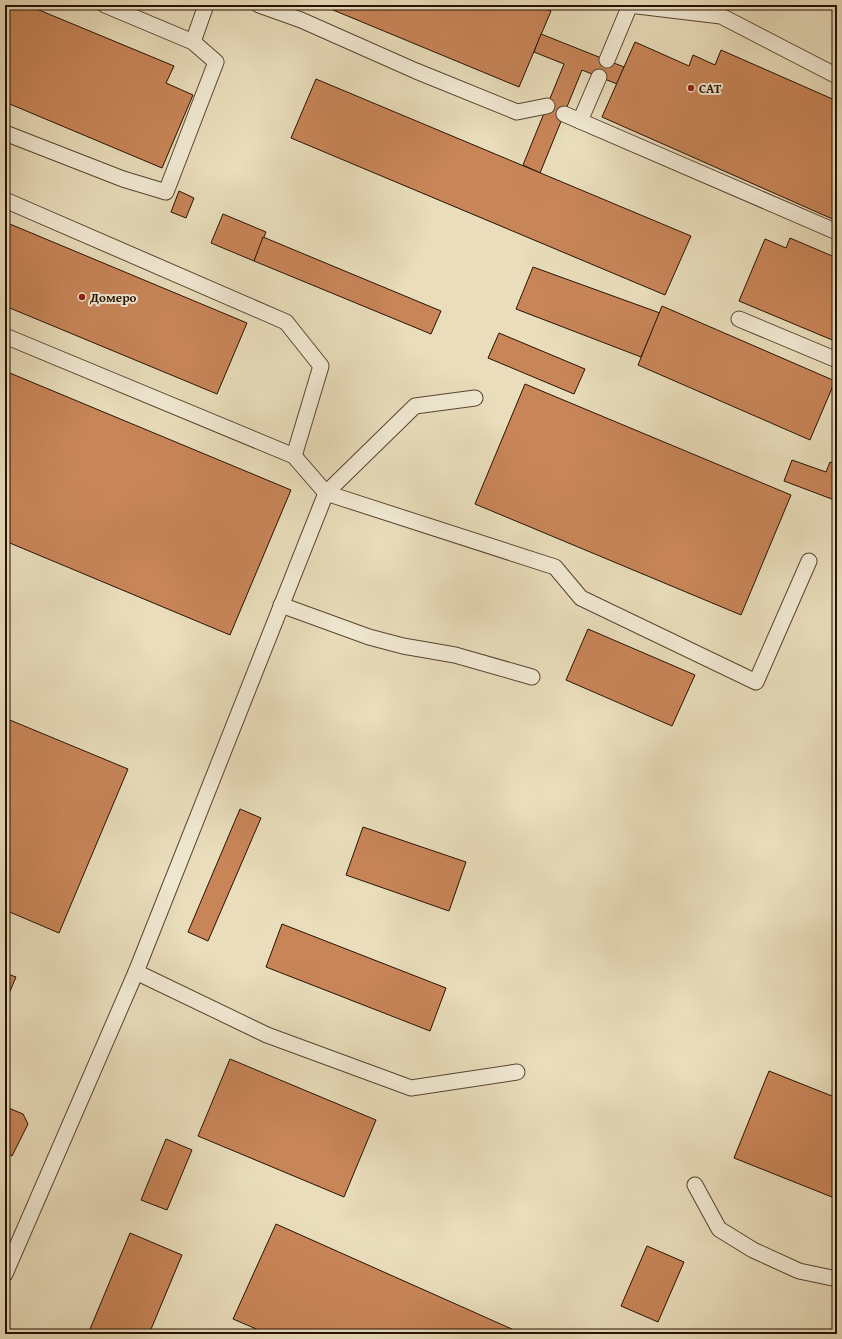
<svg xmlns="http://www.w3.org/2000/svg" width="842" height="1339" font-family="'Gentium Book Plus',serif">
<style>
.building{fill:#c88558;stroke:#271102}
.lines{fill:none;stroke-linecap:round;stroke-linejoin:round}
.service-casing{stroke:#584430;stroke-width:17}
.service{stroke:#f1e9d3;stroke-width:15}
.poi-dot{fill:#8f2418;stroke:#f1e9d3;stroke-width:1.5}
.labels{text-anchor:middle;dominant-baseline:central;stroke-width:4;stroke-linejoin:round;paint-order:stroke}
.poi-label{font-size:13px;font-weight:bold;fill:#271102;stroke:#f1e9d3;text-anchor:start}
</style>
<rect width="100%" height="100%" fill="#e9ddbb"/>
<filter id="stains"><feTurbulence type="fractalNoise" baseFrequency=".005" numOctaves="4"/><feColorMatrix values="0 0 0 0 .2 0 0 0 0 .09 0 0 0 0 .02 0 0 0 .5 -.17"/></filter>
<radialGradient id="worn" r=".72"><stop offset=".6" stop-color="#630" stop-opacity="0"/><stop offset="1" stop-color="#630" stop-opacity=".3"/></radialGradient>
<g class="building">
<polygon points="5,5 27,5 174,66 166,83 193,95 162,168 5,102"/>
<polygon points="321,5 535,5 551,11 519,87"/>
<polygon points="541,34 624,67 617,84 582,70 540,173 523,165 564,64 534,52"/>
<polygon points="635,42 689,66 693,55 715,65 721,50 837,101 837,111 835,115 837,116 837,221 602,117"/>
<polygon points="316,79 691,236 665,295 291,138"/>
<polygon points="179,191 194,198 186,218 171,212"/>
<polygon points="223,214 266,232 254,261 211,243"/>
<polygon points="5,222 247,323 217,394 5,306"/>
<polygon points="263,237 441,311 431,334 254,261"/>
<polygon points="790,238 837,258 837,342 739,301 765,239 786,248"/>
<polygon points="533,267 660,313 641,357 516,309"/>
<polygon points="662,306 835,381 810,440 638,365"/>
<polygon points="499,333 585,369 574,394 488,358"/>
<polygon points="5,371 291,490 230,635 5,541"/>
<polygon points="525,384 791,495 741,615 475,504"/>
<polygon points="792,460 826,472 830,462 837,465 837,501 784,481"/>
<polygon points="588,629 695,675 672,726 566,680"/>
<polygon points="5,718 128,769 59,933 5,910"/>
<polygon points="240,809 261,818 208,941 188,932"/>
<polygon points="363,827 466,862 449,911 346,875"/>
<polygon points="282,924 446,988 430,1031 266,967"/>
<polygon points="5,973 16,977 5,1003"/>
<polygon points="230,1059 376,1120 344,1197 198,1136"/>
<polygon points="769,1071 837,1098 837,1199 734,1158"/>
<polygon points="6,1107 23,1114 28,1124 12,1156 5,1153 5,1109"/>
<polygon points="166,1139 192,1150 167,1210 141,1200"/>
<polygon points="276,1224 523,1334 268,1334 233,1319"/>
<polygon points="130,1233 182,1255 149,1334 88,1334"/>
<polygon points="647,1246 684,1262 658,1322 621,1306"/>
</g>
<g class="lines">
<defs>
<g id="service">
<polyline points="259,5 301,20 416,71 517,112 547,106"/>
<polyline points="629,5 721,16 837,76"/>
<polyline points="193,42 206,5"/>
<polyline points="607,60 630,5"/>
<polyline points="564,114 837,232"/>
<polyline points="580,121 599,77"/>
<polyline points="5,133 123,179 166,192 216,62 193,42 105,5"/>
<polyline points="5,200 286,322 321,366 294,456"/>
<polyline points="739,319 837,360"/>
<polyline points="5,336 294,456 326,493 415,406 475,398"/>
<polyline points="281,605 369,637 403,646 455,655 532,677"/>
<polyline points="136,972 267,1035 411,1088 517,1072"/>
<polyline points="695,1185 719,1229 753,1250 799,1271 837,1279"/>
<polyline points="5,1274 136,972 326,493 555,567 581,598 756,682 809,561"/>
</g>
</defs>
<use href="#service" class="service-casing"/>
<use href="#service" class="service"/>
</g>
<g class="poi-dot">
<circle cx="691" cy="88" r="4"/>
<circle cx="82" cy="297" r="4"/>
</g>
<g class="labels">
<g class="poi-label">
<text x="699" y="88">CAT</text>
<text x="90" y="297">Домеро</text>
</g>
</g>
<rect width="842" height="1339" fill="none" stroke="#e9ddbb" stroke-width="20"/>
<rect x="6" y="6" width="830" height="1327" fill="none" stroke="#271102" stroke-width="2"/>
<rect x="10" y="10" width="822" height="1319" fill="none" stroke="#271102"/>
<rect width="100%" height="100%" filter="url(#stains)"/>
<rect width="100%" height="100%" fill="url(#worn)"/>
</svg>
